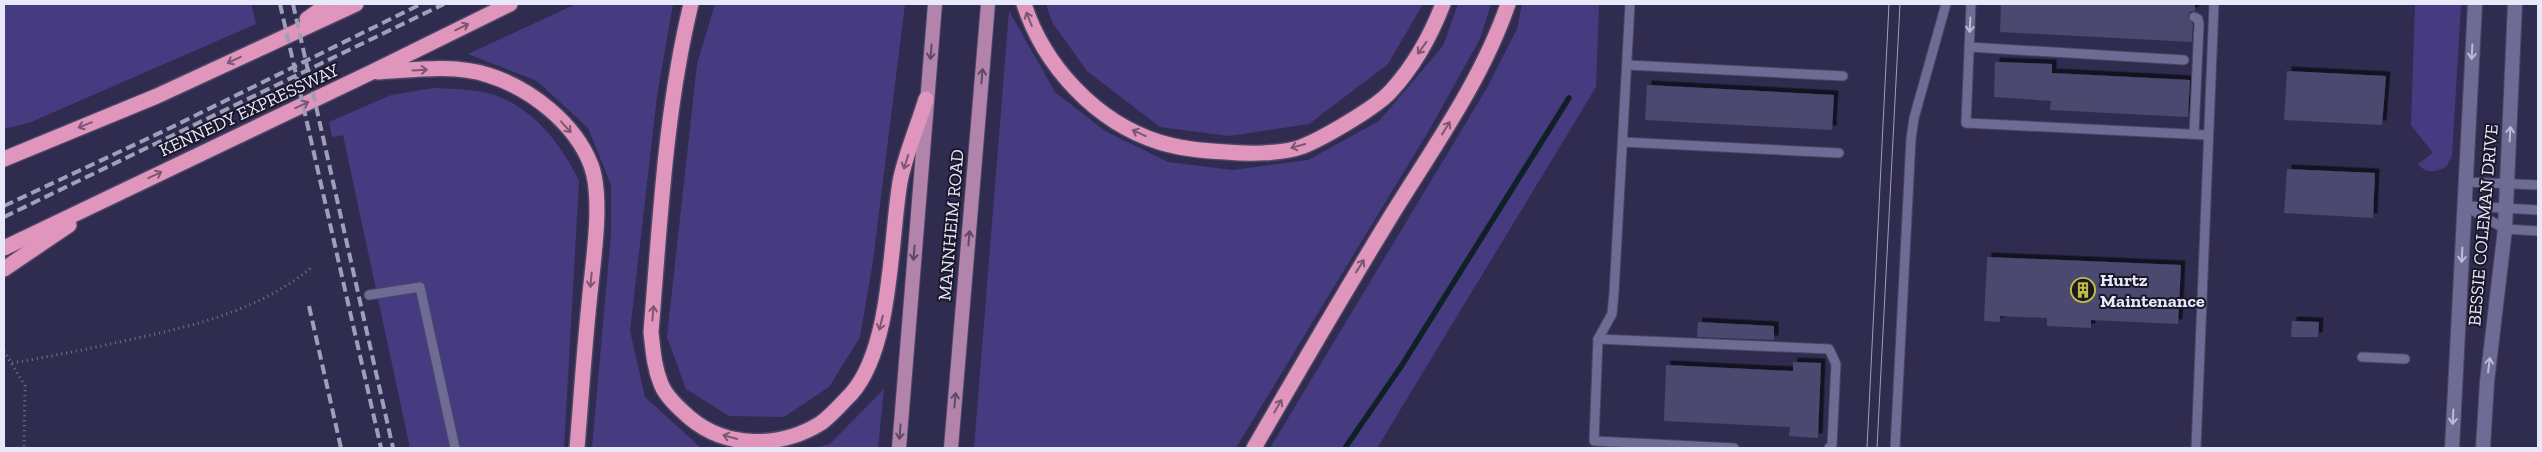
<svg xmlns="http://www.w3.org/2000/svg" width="2542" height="452" font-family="'Zilla Slab',serif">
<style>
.green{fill:#463b81}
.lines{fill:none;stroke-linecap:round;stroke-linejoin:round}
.stream{stroke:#0f2027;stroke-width:5.5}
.building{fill:#4b486f;filter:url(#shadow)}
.service-casing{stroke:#4b4665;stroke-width:11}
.tertiary-casing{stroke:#4b4665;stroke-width:16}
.primary-casing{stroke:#4b4665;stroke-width:16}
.motorway-casing{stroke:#4b4665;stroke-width:18}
.path{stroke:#767391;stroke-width:3;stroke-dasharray:1 4;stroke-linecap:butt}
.service{stroke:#6e6b94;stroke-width:9}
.tertiary{stroke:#6e6b94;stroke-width:14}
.primary{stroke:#b284ac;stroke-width:14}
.motorway{stroke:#df95bc;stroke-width:15}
.tram{stroke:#a09fb8;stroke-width:1}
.rail{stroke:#a09fb8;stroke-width:4;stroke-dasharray:10 5;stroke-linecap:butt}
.oneway{stroke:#7c5672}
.oneway2{stroke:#bdbcd7}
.oneway3{stroke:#5e4863}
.labels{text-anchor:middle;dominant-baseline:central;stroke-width:4;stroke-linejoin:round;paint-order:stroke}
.street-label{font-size:18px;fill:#e8e8fb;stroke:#191728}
.poi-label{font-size:18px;font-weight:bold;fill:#e8e8fb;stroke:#191728;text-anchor:start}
</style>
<defs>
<filter id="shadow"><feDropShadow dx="4.5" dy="-4.5" stdDeviation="0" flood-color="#0009"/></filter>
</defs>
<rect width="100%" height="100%" fill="#302c50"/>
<g class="green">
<polygon points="4,4 251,4 256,24 31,122 4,129"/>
<polygon points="576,4 673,4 657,96 630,331 645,397 701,448 592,448 611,234 611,185 588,128 537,81 468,54"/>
<polygon points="715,4 905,4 873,261 860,337 829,387 784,417 729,416 686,389 667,337 697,64"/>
<polygon points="1046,4 1423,4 1388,64 1309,124 1229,136 1160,127 1087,71 1052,22"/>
<polygon points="1458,4 1491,4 1480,39 1428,132 1236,448 974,448 1009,11 1055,92 1105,131 1168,162 1233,170 1308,160 1379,121 1443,46"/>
<polygon points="1522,4 1599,4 1596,87 1377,448 1270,448 1487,88 1517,29"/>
<path d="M2415,4H2461L2452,156L2446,167C2435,172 2426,174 2418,164L2433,153L2411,125Z"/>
<path d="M434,88C454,89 476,89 495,95C535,110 561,144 579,181L564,448H410L343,135L332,137L329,122L391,95Z"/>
<polygon points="884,389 878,448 816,448 830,444"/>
</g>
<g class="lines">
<polyline class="stream" points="1345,448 1402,365 1569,98"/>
</g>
<g class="building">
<polygon points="2001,4 2195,4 2195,11 2190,12 2188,17 2193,24 2192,42 2000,32"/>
<polygon points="1995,62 2052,64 2052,73 2190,80 2188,117 2050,110 2051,101 1994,97"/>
<polygon points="2287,71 2386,76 2382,125 2284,120"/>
<polygon points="1647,85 1834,95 1832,130 1645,120"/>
<polygon points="2287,169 2375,173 2373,218 2284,213"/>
<polygon points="1987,257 2181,265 2178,324 2091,320 2091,328 2047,326 2047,318 2000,316 2000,322 1984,321"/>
<polygon points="2292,321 2319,322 2318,337 2291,337"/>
<polygon points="1698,322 1774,326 1774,340 1697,337"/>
<polygon points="1793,362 1821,363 1818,438 1789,436 1790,427 1664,421 1666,365 1793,371"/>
</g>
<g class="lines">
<defs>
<g id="service">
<polyline points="1630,4 1614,293 1612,314 1598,339 1594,441 1734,448"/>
<polyline points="1971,4 1966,123 2208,135"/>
<polyline points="1969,47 2184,60"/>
<polyline points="1627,65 1843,76"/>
<polyline points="2194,134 2199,24 2198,19 2194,17"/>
<polyline points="1623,142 1839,153"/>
<polyline points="2466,182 2538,185"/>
<polyline points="2465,206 2505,229 2538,231"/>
<polyline points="2467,206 2538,210"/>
<polyline points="369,295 420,287 455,448"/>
<polyline points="1598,339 1829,349 1836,364 1832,445 1829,448"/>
<polyline points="2362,357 2405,359"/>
<polyline points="1895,448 1911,139 1914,118 1946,4"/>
<polyline points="2196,448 2214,4"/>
</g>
<g id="tertiary">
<polyline points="2452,448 2475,4"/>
<polyline points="2483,448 2487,382 2505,229 2515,4"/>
</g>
<g id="primary">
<polyline points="899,448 935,4"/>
<polyline points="951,448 988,4"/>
</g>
<g id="motorway">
<path d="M691,4C665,111 660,223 651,332C653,350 654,367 661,384C666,397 680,409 690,418C727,449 781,448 821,423C831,416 842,403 851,394C892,348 890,242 900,182C905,155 918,126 926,99"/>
<path d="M1024,4C1044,66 1096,122 1159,142C1181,149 1204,151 1226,152C1248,154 1281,154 1301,147C1322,139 1377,107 1391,91C1414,66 1431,35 1443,4"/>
<polyline points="307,19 328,4"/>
<path d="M378,72C414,70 453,64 488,75C530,88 575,123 591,165C604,199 592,267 589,304C584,352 581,400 577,448"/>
<polyline points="4,159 157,96 356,4"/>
<polyline points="4,248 372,72 510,4"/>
<polyline points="4,269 69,225"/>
<path d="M1254,448C1299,370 1344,293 1391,216C1433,148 1482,80 1508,4"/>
</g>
</defs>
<use href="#service" class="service-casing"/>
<use href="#tertiary" class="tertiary-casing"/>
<use href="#primary" class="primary-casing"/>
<use href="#motorway" class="motorway-casing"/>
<g class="path">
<polyline points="4,351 25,386 24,448"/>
<path d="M12,363C53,356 93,348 133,339C197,325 260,310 312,267"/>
</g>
<use href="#service" class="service"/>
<use href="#tertiary" class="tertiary"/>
<use href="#primary" class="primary"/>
<use href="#motorway" class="motorway"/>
<g class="tram">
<polyline points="1867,448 1889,4"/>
<polyline points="1877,448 1900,4"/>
</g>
<g class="rail">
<polyline points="280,4 381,448"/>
<polyline points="293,4 393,448"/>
<polyline points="4,206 168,129 421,4"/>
<polyline points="4,217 444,4"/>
<polyline points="309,306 341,448"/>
</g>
</g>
<defs><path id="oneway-shaft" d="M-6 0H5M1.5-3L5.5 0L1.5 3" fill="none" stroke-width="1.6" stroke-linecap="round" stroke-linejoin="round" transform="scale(1.25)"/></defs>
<g class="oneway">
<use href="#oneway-shaft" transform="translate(1029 19) rotate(-112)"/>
<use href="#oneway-shaft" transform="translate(462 27) rotate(-26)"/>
<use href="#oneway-shaft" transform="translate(1422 48) rotate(126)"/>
<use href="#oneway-shaft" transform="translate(234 60) rotate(155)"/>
<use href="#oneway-shaft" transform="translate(420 70) rotate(-3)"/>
<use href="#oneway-shaft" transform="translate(302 105) rotate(-25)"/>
<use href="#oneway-shaft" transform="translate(85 125) rotate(158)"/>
<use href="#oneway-shaft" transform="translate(566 127) rotate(48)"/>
<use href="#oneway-shaft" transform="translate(1446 128) rotate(-58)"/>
<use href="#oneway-shaft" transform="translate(1139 133) rotate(-156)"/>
<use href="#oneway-shaft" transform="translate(1298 146) rotate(165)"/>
<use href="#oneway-shaft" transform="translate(906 162) rotate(108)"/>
<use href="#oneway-shaft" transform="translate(155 175) rotate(-25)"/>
<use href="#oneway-shaft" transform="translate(1360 266) rotate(-58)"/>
<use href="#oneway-shaft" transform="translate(591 280) rotate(95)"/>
<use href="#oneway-shaft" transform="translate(653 313) rotate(-85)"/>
<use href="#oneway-shaft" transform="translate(881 323) rotate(104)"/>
<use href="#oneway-shaft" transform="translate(1278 406) rotate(-60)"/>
<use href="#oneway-shaft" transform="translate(730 437) rotate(-165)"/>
</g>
<g class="oneway2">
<use href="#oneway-shaft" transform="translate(1970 25) rotate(93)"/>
<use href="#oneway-shaft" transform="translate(2472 52) rotate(93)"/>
<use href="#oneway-shaft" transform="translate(2510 134) rotate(-87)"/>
<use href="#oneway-shaft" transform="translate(2462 255) rotate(93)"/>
<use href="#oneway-shaft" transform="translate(2489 365) rotate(-83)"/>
<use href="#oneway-shaft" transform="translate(2453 417) rotate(93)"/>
</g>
<g class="oneway3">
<use href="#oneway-shaft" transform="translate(931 52) rotate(95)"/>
<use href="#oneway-shaft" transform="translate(982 76) rotate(-85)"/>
<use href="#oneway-shaft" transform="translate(969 238) rotate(-85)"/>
<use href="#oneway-shaft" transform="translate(914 253) rotate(95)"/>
<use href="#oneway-shaft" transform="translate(955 400) rotate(-85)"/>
<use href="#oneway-shaft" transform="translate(900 432) rotate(95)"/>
</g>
<defs>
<symbol id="building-ring" viewBox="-11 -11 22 22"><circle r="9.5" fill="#191728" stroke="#c2bd3f" stroke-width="1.5"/><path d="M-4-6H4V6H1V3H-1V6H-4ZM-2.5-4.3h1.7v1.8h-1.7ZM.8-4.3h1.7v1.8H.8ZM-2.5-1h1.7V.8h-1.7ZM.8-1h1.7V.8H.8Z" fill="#c2bd3f"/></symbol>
</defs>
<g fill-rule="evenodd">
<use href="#building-ring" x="2069" y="276" width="28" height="28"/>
</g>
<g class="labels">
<g class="street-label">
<text transform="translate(249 110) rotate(-25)">KENNEDY EXPRESSWAY</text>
<text transform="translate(951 225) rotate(-85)">MANNHEIM ROAD</text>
<text transform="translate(2483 225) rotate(-85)">BESSIE COLEMAN DRIVE</text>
</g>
<g class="poi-label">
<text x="2100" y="280">Hurtz<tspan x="2100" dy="21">Maintenance</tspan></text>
</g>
</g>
<rect width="2542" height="452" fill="none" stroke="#e8e8fb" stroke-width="10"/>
</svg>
